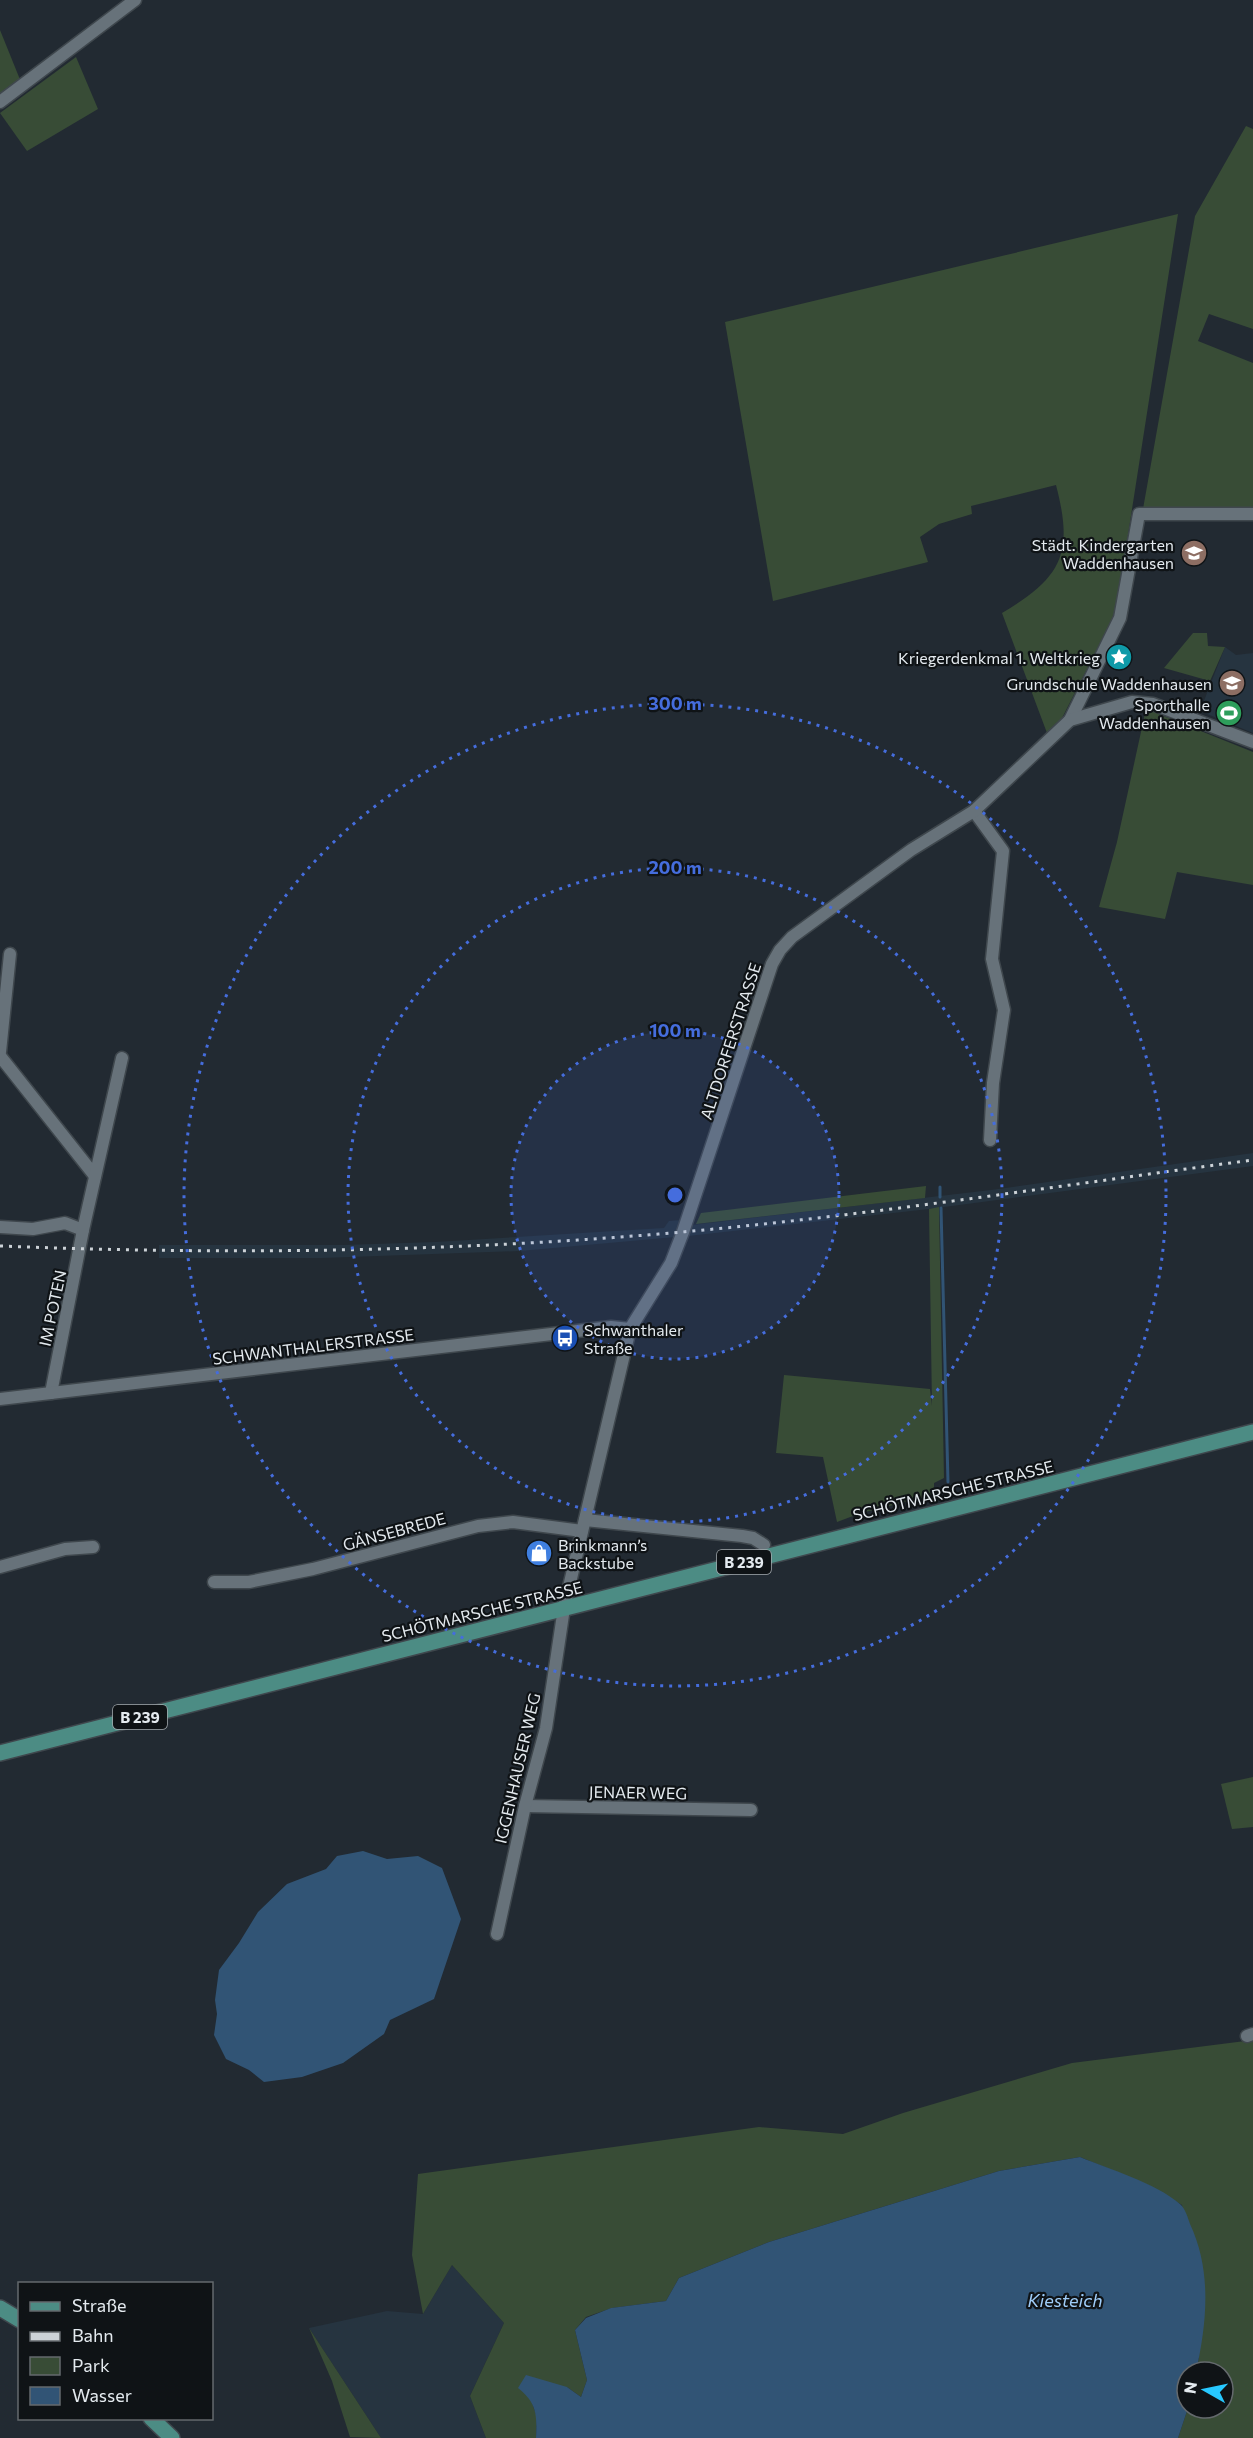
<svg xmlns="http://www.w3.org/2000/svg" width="1253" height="2438" font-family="Commissioner,sans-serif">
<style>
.built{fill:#263440}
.green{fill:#384c36}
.water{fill:#315475}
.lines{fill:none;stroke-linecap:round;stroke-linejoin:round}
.stream{stroke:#315475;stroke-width:3}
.minor-casing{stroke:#3f474d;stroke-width:15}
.major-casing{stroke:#3f474d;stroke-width:18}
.minor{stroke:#67727a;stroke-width:12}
.major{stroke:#4c8c84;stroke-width:15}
.rail{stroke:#ccd2d7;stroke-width:3;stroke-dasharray:3 6;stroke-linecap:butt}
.ring{fill:none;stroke:#456ddd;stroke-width:3;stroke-dasharray:3 6}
.labels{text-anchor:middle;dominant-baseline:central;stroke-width:4.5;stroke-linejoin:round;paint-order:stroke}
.shield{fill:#0f1316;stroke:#a4aaae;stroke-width:1.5}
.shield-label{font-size:15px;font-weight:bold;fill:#e4eaef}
.poi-label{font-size:16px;fill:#e4eaef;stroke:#0f1316;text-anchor:end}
.street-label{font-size:16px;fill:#e4eaef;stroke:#0f1316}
.water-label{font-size:18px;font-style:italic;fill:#9fcdf9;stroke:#0f1316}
.centre{fill:#456ddd;stroke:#0f1316;stroke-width:3}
.ring-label{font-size:18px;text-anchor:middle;font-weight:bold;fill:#456ddd;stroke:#0f1316;stroke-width:4.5;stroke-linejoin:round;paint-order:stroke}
</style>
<rect width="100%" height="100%" fill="#222a32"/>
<g class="built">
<polygon points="1225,647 1236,655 1253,653 1253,733 1200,711"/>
<polygon points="1253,1153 1253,1166 929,1209 688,1236 692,1225 991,1190"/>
<polygon points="681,1220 675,1237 520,1251 322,1258 159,1258 159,1245 343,1245 435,1242 664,1228 669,1221"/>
<polygon points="452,2265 504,2323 470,2396 486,2438 381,2438 309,2328 387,2311 423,2314"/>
</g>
<g class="green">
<polygon points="0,30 21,82 0,98"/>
<polygon points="76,57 98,109 27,151 0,113"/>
<polygon points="1246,126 1253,129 1253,329 1209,314 1198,341 1253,363 1253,509 1143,509 1195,216"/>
<path d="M1178,214L1116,612L1060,722L1047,733L1002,613C1062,577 1074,554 1056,485L971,506L972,514L939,524L920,537L928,562L773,601L725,322Z"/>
<polygon points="1193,633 1207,633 1208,646 1225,647 1210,681 1164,668"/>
<polygon points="1146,709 1253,752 1253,885 1177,872 1165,919 1099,907 1117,842"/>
<polygon points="926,1186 925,1198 696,1224 701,1213"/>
<polygon points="939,1207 944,1478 934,1483 934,1493 930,1496 861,1513 837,1522 823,1457 776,1453 784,1375 930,1389 932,1406 929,1209"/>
<polygon points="1253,1777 1253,1827 1232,1829 1221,1784"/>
<polygon points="1253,2040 1253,2438 1178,2438 1188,2408 1223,2408 1223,2372 1196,2372 1199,2357 1182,2205 1148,2185 1080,2157 999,2171 769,2242 679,2278 666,2301 612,2308 586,2317 575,2330 587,2380 581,2397 567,2387 530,2397 537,2417 536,2438 486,2438 470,2396 504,2323 452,2265 423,2314 412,2255 418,2174 759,2127 843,2134 903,2113 1072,2063"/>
<polygon points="309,2328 381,2438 350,2437 332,2381"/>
</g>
<g class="water">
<polygon points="363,1851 387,1859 418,1856 442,1868 461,1919 434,1999 390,2020 384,2034 343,2063 302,2077 264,2082 249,2070 226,2059 214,2035 217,2014 215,2000 219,1970 239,1943 258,1912 287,1884 326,1869 337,1856"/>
<path d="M1080,2157C1111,2170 1154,2182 1180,2204C1185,2208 1188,2218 1190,2224C1212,2271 1207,2322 1196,2372H1187L1188,2408L1178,2438H536C537,2415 537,2403 518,2388L526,2375L567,2387L581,2397L587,2380L575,2330L586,2318L611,2308L666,2301L679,2278L769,2242L999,2171Z"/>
</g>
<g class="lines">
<g class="stream">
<polyline points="940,1187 940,1197"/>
<polyline points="941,1208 948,1482"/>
<polyline points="948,1492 949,1498"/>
</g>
<defs>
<g id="minor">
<polyline points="0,102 135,0"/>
<polyline points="1070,720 1120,618 1139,514 1253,514"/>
<polyline points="974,811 1003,851 992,959 1004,1010 993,1083 990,1140"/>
<polyline points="0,1052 10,954"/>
<polyline points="0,1056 95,1176"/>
<polyline points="0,1227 33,1229 65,1223 83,1230"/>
<polyline points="51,1393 83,1230 122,1058"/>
<polyline points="0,1399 611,1327 630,1329"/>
<polyline points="585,1520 742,1536 753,1538 764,1545"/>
<polyline points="0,1567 65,1549 93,1547"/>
<polyline points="214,1582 249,1582 313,1569 478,1526 513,1522 582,1531"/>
<polyline points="525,1806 751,1810"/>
<polyline points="497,1934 525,1806 546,1728 564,1608 630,1329 671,1263 683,1232 772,964 780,950 792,937 911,850 974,811 1070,720 1132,702 1153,704 1253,742"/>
<polyline points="1247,2036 1253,2034"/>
</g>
<g id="major">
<polyline points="0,1753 1253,1432"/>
<polyline points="0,2308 20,2320"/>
<polyline points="151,2418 172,2438"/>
</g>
</defs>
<use href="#minor" class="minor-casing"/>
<use href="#major" class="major-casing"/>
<use href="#minor" class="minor"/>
<use href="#major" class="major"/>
<path class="rail" d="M0,1246C228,1255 455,1252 682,1232C873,1215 1063,1185 1253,1160"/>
</g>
<circle cx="675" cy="1195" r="164" fill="#456ddd" fill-opacity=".12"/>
<g class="ring">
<circle cx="675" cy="1195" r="164"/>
<circle cx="675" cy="1195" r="327"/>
<circle cx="675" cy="1195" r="491"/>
</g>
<defs>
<symbol id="school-disc" viewBox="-11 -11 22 22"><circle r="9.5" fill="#8d6e63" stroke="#0f1316"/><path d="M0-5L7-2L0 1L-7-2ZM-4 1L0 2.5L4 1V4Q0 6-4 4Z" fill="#fff"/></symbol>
<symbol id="sight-disc" viewBox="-11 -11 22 22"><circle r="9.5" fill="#0f9aa8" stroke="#0f1316"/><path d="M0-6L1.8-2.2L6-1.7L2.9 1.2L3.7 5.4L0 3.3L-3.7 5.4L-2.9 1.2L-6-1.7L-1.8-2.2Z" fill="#fff"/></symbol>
<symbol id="stadium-disc" viewBox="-11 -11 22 22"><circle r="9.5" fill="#2e9e5b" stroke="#0f1316"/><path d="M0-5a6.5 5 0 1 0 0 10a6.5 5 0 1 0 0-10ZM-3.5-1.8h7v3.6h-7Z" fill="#fff"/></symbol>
<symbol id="bus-disc" viewBox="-11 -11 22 22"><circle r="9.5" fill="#1a4fb4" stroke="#0f1316"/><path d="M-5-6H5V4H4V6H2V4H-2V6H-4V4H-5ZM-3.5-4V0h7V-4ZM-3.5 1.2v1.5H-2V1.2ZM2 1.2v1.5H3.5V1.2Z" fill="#fff"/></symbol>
<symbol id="shop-disc" viewBox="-11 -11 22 22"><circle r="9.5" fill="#3f7fe0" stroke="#0f1316"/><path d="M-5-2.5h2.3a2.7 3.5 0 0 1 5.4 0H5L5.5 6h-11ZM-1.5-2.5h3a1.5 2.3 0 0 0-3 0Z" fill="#fff"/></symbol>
</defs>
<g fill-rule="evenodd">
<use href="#school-disc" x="1179" y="538" width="30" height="30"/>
<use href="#sight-disc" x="1104" y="642" width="30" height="30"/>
<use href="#school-disc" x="1217" y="668" width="30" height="30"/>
<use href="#stadium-disc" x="1214" y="698" width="30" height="30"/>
<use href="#bus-disc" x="550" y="1323" width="30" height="30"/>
<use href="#shop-disc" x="524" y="1538" width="30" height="30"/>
</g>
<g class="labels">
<g class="shield">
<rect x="717" y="1550" width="54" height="24" rx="4.5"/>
<rect x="113" y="1705" width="54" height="24" rx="4.5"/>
</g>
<g class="shield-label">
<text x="744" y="1562">B 239</text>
<text x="140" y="1717">B 239</text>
</g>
<g class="poi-label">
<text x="1174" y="544">Städt. Kindergarten<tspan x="1174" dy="18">Waddenhausen</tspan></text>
<text x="1100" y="657">Kriegerdenkmal 1. Weltkrieg</text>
<text x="1212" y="683">Grundschule Waddenhausen</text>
<text x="1210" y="704">Sporthalle<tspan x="1210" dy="18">Waddenhausen</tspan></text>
<text x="584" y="1329" text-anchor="start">Schwanthaler<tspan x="584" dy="18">Straße</tspan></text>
<text x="558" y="1544" text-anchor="start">Brinkmann’s<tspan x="558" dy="18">Backstube</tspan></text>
</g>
<g class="street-label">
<text transform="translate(730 1041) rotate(-72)">ALTDORFERSTRASSE</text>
<text transform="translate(52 1308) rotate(-78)">IM POTEN</text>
<text transform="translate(313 1346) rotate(-7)">SCHWANTHALERSTRASSE</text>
<text transform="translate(953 1490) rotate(-14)">SCHÖTMARSCHE STRASSE</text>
<text transform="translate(394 1531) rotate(-15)">GÄNSEBREDE</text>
<text transform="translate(482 1611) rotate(-14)">SCHÖTMARSCHE STRASSE</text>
<text transform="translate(517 1768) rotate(-77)">IGGENHAUSER WEG</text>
<text transform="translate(638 1792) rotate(1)">JENAER WEG</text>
</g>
<g class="water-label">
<text x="1065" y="2300">Kiesteich</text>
</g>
</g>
<circle cx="675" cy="1195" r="9" class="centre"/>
<g class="ring-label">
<text x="675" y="710">300 m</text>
<text x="675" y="874">200 m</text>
<text x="675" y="1037">100 m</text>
</g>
<rect x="18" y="2282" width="195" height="138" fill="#0f1316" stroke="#64696d" stroke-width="1.5"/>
<rect x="30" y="2302" width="30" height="9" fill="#4c8c84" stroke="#64696d" stroke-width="1.5"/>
<text x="72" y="2312" font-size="18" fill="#e4eaef">Straße</text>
<rect x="30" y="2332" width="30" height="9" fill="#ccd2d7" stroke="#64696d" stroke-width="1.5"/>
<text x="72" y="2342" font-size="18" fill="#e4eaef">Bahn</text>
<rect x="30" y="2357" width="30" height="18" fill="#384c36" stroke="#64696d" stroke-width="1.5"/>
<text x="72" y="2372" font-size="18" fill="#e4eaef">Park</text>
<rect x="30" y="2387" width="30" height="18" fill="#315475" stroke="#64696d" stroke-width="1.5"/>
<text x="72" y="2402" font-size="18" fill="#e4eaef">Wasser</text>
<g transform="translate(1205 2390) rotate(279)"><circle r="28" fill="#0f1316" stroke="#64696d" stroke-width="1.5"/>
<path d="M0-4.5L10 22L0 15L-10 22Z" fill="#27c8ff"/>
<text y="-9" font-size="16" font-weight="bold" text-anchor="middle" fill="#e4eaef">N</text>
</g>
</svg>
